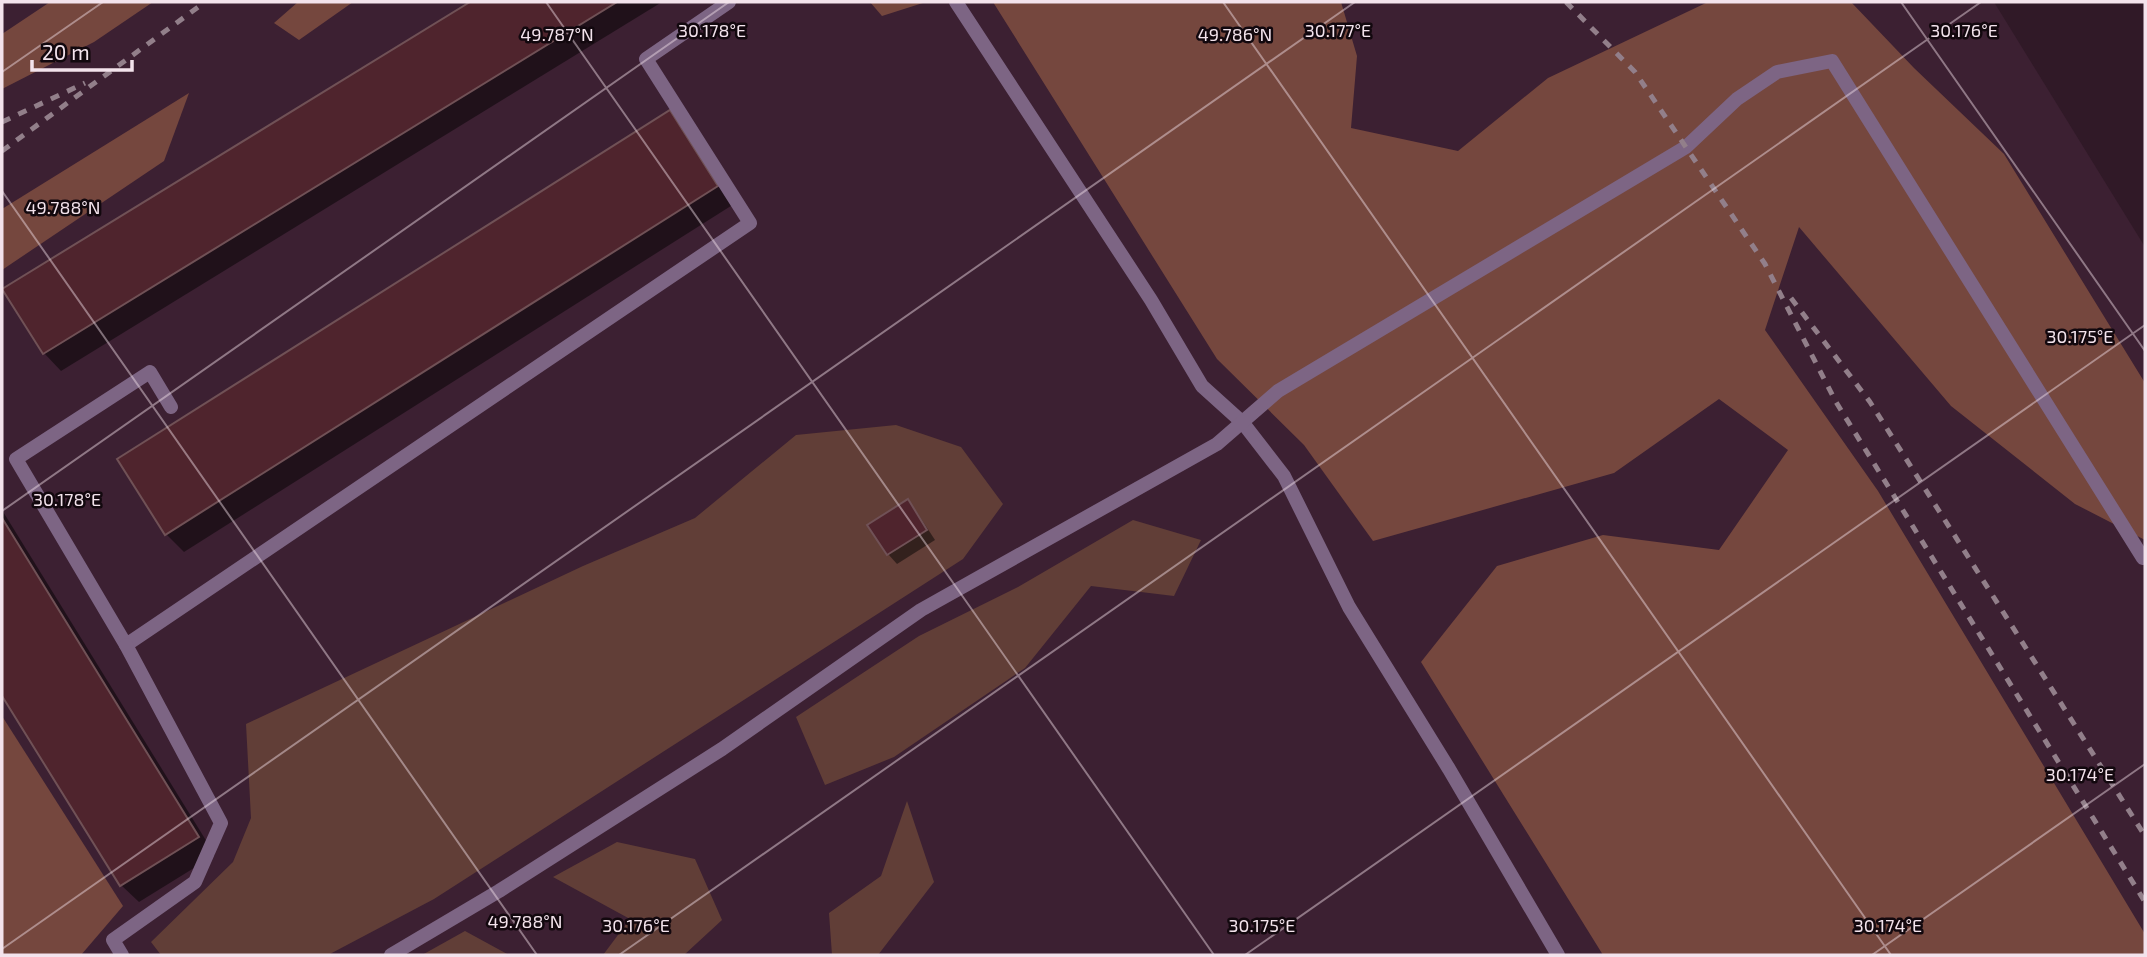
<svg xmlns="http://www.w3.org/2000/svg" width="2147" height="957" font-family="'Exo 2',sans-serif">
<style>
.built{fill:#3c2032}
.green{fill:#613e37}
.forest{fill:#75473e}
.shadow{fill:#0007}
.building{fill:#4f242d;stroke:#705156;stroke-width:2}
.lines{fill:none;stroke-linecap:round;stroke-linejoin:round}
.lane{stroke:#7d6584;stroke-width:14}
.rail{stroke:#927f8a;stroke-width:5;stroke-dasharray:9 9;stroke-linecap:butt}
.ticks{fill:none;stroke:#f3e3ec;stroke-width:2;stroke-opacity:0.45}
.ticks-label{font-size:18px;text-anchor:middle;fill:#f3e3ec;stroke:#12080e;stroke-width:5;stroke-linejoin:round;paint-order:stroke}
</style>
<rect width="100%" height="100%" fill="#301927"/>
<polygon class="built" points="2,2 1994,2 2145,247 2145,955 2,955"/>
<g class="green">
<polygon points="896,425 961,447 1003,504 963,559 434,899 328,955 161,955 151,942 233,862 251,818 246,724 583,566 695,518 796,435"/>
<polygon points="1133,520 1201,540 1174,596 1091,586 1025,668 894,757 825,785 796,717 919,636 1018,587"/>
<polygon points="907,801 934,882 878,955 832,955 829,913 881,876"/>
<polygon points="617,842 695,859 722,920 684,955 603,955 630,919 553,877"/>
<polygon points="465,931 509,955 422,955"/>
</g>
<g class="forest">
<polygon points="50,2 153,2 94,42 2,89 2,34"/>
<polygon points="298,2 353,2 299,40 274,23"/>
<polygon points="870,2 926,2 882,16"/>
<polygon points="993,2 1341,2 1357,56 1351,128 1458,151 1548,78 1708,2 1851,2 1914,68 2004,154 2145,383 2145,540 2075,504 1951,406 1799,227 1765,330 1878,491 2145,934 2145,955 1603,955 1421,662 1497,566 1603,535 1719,550 1788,450 1719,399 1614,473 1373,541 1304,445 1217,359"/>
<polygon points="189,93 164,161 2,270 2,209"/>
<polygon points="2,716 123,906 81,955 2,955"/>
</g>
<g class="shadow">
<polygon points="474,2 662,2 61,371 44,353 5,289"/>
<polygon points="670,112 687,130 734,204 184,552 166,534"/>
<polygon points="907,502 916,511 935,540 897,564 888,554"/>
<polygon points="2,510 215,855 139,902 121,885 2,693"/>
</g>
<g class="building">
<polygon points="470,2 617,2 43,354 2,289"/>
<polygon points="670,110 718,186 165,535 117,459"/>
<polygon points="908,499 927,530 887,555 867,525"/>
<polygon points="2,518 199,837 120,886 2,696"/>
</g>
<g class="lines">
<g class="lane">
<polyline points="956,2 1151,300 1202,386 1243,423 1284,476 1349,607 1449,769 1558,955"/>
<polyline points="171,407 150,372 16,459 126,645 750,223 646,59 729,2"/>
<polyline points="122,955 113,940 195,882 221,823 126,645"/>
<polyline points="391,955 499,891 722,749 921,610 1217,444 1278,391 1686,147 1737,99 1777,72 1832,61 2143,558"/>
</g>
<g class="rail">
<polyline points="1566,2 1635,72 1765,264 1836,402 2145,902"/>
<polyline points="2,122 85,83"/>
<polyline points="2,151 205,2"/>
<polyline points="1791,298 1870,402 2145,836"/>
</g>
</g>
<path class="ticks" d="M546,2L1214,955M1223,2L1891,955M1901,2L2145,351M2,72L103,2M2,191L537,955M2,511L729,2M2,949L1355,2M619,955L1981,2M1245,955L2145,325M1872,955L2145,764"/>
<g class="ticks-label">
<text x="712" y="37">30.178°E</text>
<text x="1964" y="37">30.176°E</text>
<text x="1338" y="37">30.177°E</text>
<text x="557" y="41">49.787°N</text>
<text x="1235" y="41">49.786°N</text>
<text x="63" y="214">49.788°N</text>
<text x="2080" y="343">30.175°E</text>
<text x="67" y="506">30.178°E</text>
<text x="2080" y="781">30.174°E</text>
<text x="525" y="928">49.788°N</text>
<text x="636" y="932">30.176°E</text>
<text x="1262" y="932">30.175°E</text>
<text x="1888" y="932">30.174°E</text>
</g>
<rect width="2147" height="957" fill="none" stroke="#f3e3ec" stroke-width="7"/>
<path d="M32 60v10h100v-10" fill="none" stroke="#f3e3ec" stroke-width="3.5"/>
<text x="42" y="60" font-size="21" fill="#f3e3ec" stroke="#12080e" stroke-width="5" paint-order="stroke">20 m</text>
</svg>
